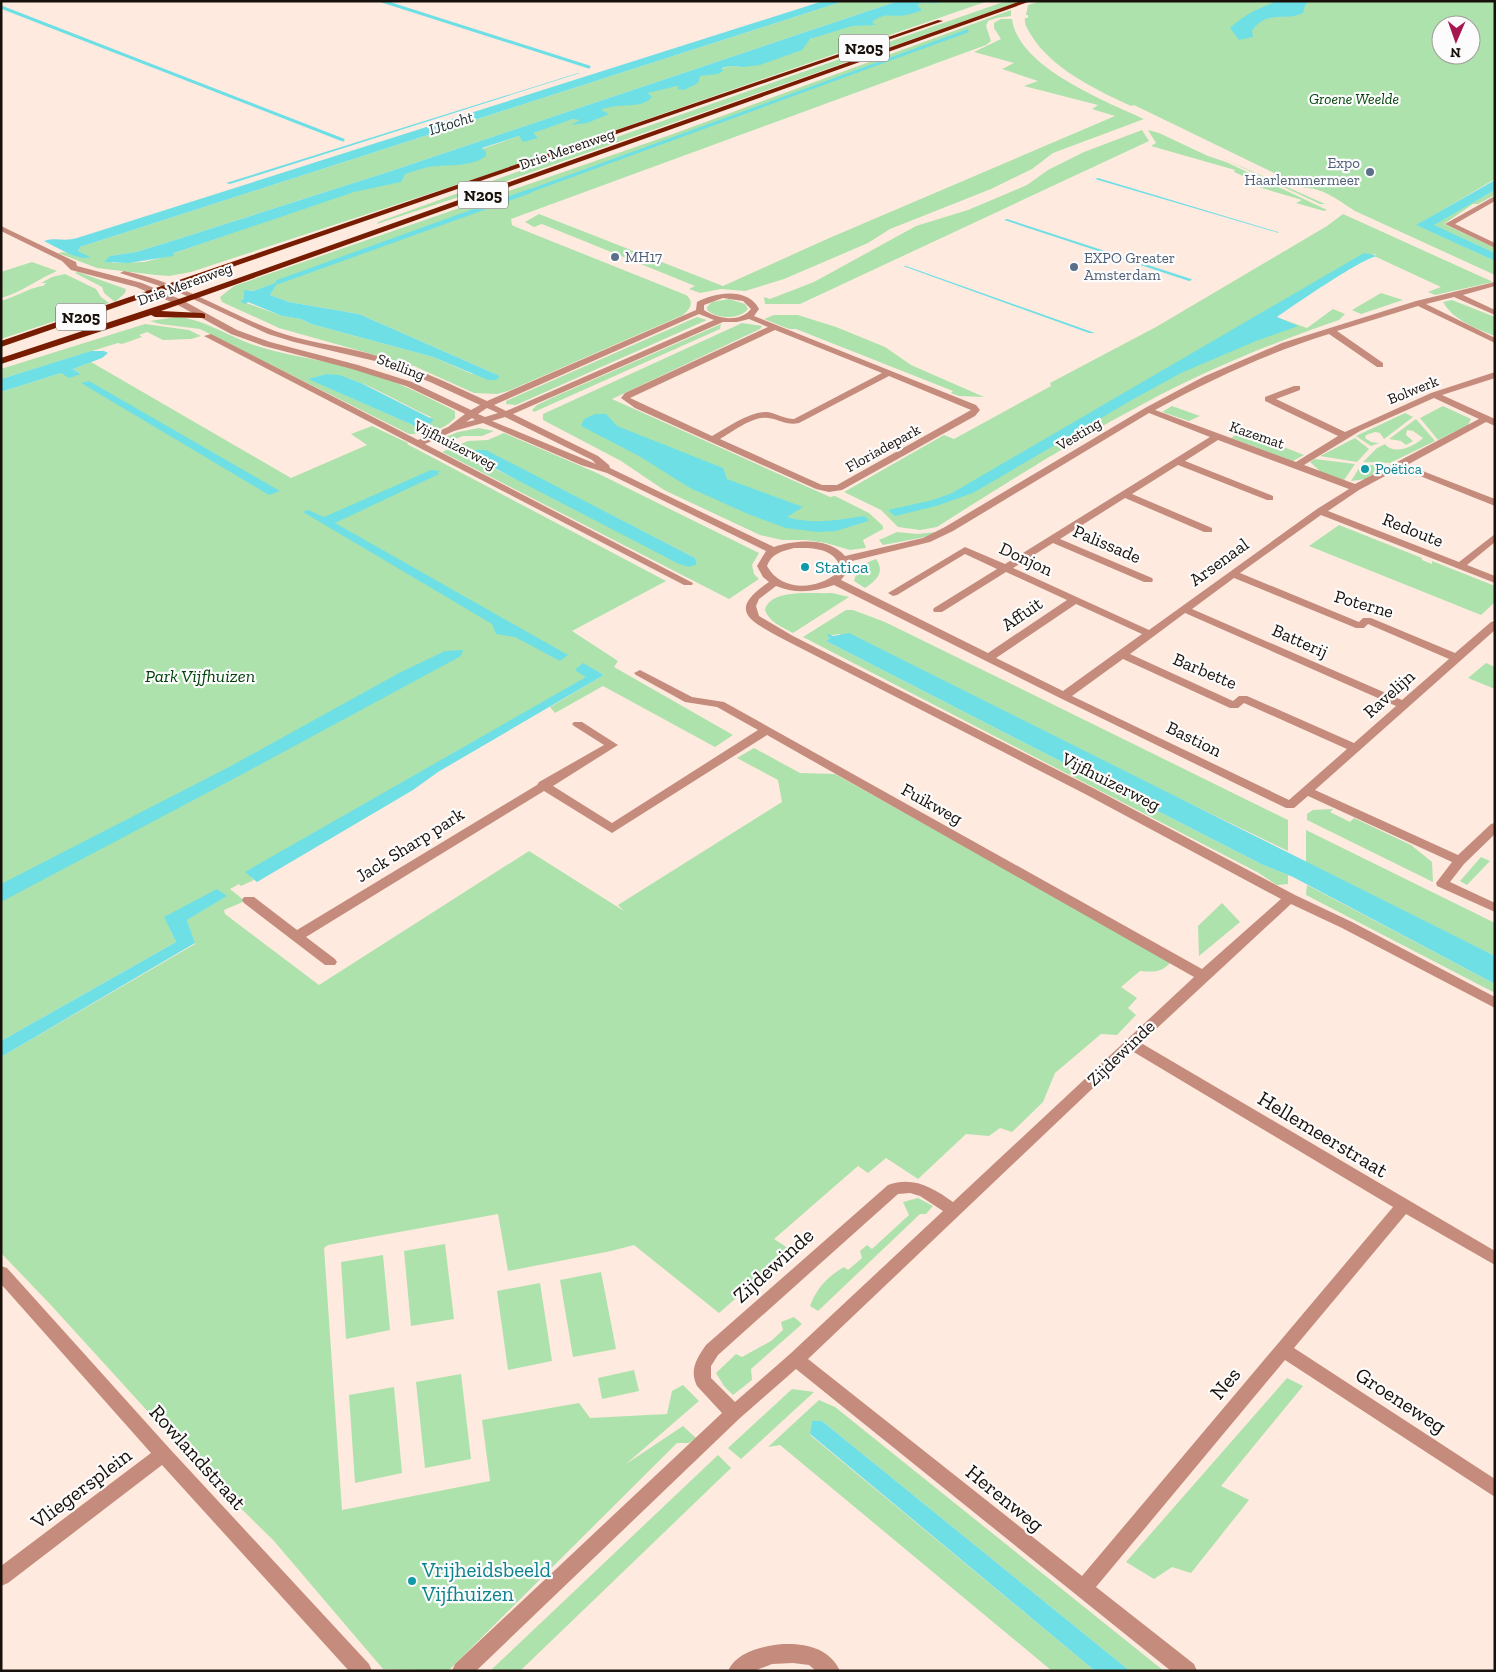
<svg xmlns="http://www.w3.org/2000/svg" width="1496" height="1672" font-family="'Zilla Slab',serif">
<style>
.green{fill:#ade2ac;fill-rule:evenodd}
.water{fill:#6fdfe6}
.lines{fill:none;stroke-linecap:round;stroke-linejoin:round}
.stream-far1{stroke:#6fdfe6;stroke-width:3}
.stream{stroke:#6fdfe6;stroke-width:4.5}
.minor{fill:#c58c7d;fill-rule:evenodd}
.highway{fill:#771c00;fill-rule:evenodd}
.service-dot{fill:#5c6f8a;stroke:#fcfcfc;stroke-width:2}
.culture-dot{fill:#0f9aa8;stroke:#fcfcfc;stroke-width:2}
.labels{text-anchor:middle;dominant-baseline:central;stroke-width:4.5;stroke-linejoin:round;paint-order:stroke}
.far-park-label{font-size:15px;font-style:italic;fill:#004209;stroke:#fcfcfc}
.far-street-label{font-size:15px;fill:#18100b;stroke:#fcfcfc}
.far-service-label{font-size:15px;fill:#4e5e75;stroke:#fcfcfc;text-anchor:start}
.far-culture-label{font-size:15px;fill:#0d838f;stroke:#fcfcfc;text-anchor:start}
.shield{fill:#fcfcfc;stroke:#5c5753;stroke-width:1}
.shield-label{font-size:16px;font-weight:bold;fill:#18100b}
.far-water-label{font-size:16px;font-style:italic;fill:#1b2f31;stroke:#fcfcfc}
.street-label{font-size:18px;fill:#18100b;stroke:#fcfcfc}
.culture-label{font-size:18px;fill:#0d838f;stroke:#fcfcfc;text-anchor:start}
.park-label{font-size:18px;font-style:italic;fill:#004209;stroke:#fcfcfc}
.near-street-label{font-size:21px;fill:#18100b;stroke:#fcfcfc}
.near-culture-label{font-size:21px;fill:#0d838f;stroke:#fcfcfc;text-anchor:start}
</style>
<rect width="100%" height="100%" fill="#feeade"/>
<g class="green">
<path d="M844,1H898L391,171L175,240L136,252L110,256L112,263L144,262L160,258L426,166L462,164L482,149L519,136L524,141L530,133L600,110L606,106L670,86H682L699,76L730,66L743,67L830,31L925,1H988L483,176L191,272L169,276L156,275L97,268L58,253C68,250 75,257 86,256L78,251L80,247Z"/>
<polygon points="1006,1 1021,1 504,182 377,224 378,222 514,173"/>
<path d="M1041,1H1495V179L1417,225L1495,261V275L1355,211C1341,202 1322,187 1305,188L1134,105L1131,106C1095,89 1053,70 1031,35C1028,29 1024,25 1025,18H1028V15H1026L1028,5ZM1441,25H1471V55H1441Z"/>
<path d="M1011,10V16L996,18L988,21L986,26L991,41L986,45L511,219L512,225L516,227L686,295C695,302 690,309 683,315L508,391L497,394L474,393L414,366L279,328L222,302L220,297L234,286L673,134ZM277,283L270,295L289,302L359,314L500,376L472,374L433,357L311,324L301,319L282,316L241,301L244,299L249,290L253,291Z"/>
<path d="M1001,19H1012C1018,67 1105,101 1144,119L1053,153L1032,169L991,189L890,229L868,243L784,279L745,291L721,289L700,293L689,289L695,286L542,224L534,227L525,222L539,214L723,286L827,239L1115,116L1092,109L1098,105L1024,86L1038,81L1002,69L1014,63L974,52L1001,39L994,28V23Z"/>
<polygon points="1142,130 1149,141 800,304 765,304 764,297 770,299 814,282 916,226 968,210 1006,194 1027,185 1048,170 1084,152"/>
<polygon points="1148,130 1159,133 1208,156 1226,162 1327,210 1324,211 1296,203 1302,200 1248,184 1254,181 1234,172 1235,170 1151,146 1156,143"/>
<polygon points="1220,157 1325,204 1320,204"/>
<polygon points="1495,190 1495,195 1478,204 1473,204 1444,224 1495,248 1495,253 1433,225"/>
<path d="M1343,214L1493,282L1435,295L1428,292L1441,287L1374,256H1377L1374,254L1265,313L1307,328L1333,309L1345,314L1339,320C1272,343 1206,370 1143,404C1073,441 1004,484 937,527L920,530L898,527L881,510L844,492L944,435L954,439L1051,386L1050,383L1156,327L1327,226Z"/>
<path d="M32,262L57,271C38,279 22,292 1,298V272Z"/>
<polygon points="78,272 126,289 125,293 115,302 104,293 102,287 75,273"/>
<path d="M65,274L96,289L101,297L109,303L1,339V301C12,298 34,286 43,286L46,283H41L52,277Z"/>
<polygon points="1381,293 1403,300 1361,314 1352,310"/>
<path d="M729,299L745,304L748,309C739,320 717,319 707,310V307L712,302Z"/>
<path d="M1452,300L1495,317V336C1477,329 1453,320 1443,302Z"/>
<polygon points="774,315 798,315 836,327 885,347 911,365 984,397 959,396 951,393 953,391 796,329 789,329 764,319"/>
<path d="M176,317C204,319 226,335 251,344C284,356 319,359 352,368C388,377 422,394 455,411V418C443,431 426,434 409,434L200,329L160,324L150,321ZM326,374C362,377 398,403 431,417L426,424L415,426L309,379Z"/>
<polygon points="697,317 707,320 516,405 506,404 506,401"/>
<polygon points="742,323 762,326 760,329 612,399 830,497 835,496 869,513 883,526 883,529 863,540 866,548 850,550 826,543 806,540 782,540 760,535 664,490 621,461 543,420 543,414"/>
<polygon points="145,324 189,330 201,336 191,339 163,340 147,332 139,335 142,337 122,344 118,343 1,379 1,369"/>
<polygon points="721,324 720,329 534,412 532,410 537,405 556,396"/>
<path d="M91,362L291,478L367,445L351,434L372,426L408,443L407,444L666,581L572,631L618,661L614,667L733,735L715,747L603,686L555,713L550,707L604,675L599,672L251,877L254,880L241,886L239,884L230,889L245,901L224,910L225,914L319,985L529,851L624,911L618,905L782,802L778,780L737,758L754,748L800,773L835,774L1171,962C1161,973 1154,972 1140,971L1121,987L1137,998L1128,1008L1136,1015L1117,1035L1101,1034L1055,1073L1043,1102L1012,1132L1000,1128L989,1136L966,1134L918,1179L886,1158L868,1173L858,1166L774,1239L791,1250L719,1313L634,1245L611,1251L508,1271L498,1214L328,1245L324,1248L342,1510L490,1481L482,1420L579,1403L590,1418L667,1414L672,1391L683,1385L699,1401L626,1464L683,1426L696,1438L689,1443H677L448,1671L383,1669L274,1541L193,1461L49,1303L1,1253V1057L195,944L187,920L226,896L168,925L176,942L1,1041V392L61,373H80L73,369Z"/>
<polygon points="1172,406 1200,416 1189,421 1162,412"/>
<polygon points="1443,406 1471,419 1468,425 1438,440 1420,418"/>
<polygon points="1405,413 1413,417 1384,439 1380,433 1375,432 1366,435 1365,438 1371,442 1379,443 1371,446 1356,436"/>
<path d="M1416,419L1435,441L1390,463L1363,462L1377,448L1385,444C1394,456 1415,446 1423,438L1413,431L1407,430L1406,435L1413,441L1406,445L1401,441L1389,439Z"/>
<polygon points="479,428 494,431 482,436 463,436 440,445 433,442 458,432"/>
<polygon points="1242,431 1304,455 1293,461 1231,438"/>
<path d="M504,433L597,473L759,553L752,565L754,574L759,579L729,599L442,452L468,441L488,440ZM475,451H486L695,558L697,564L469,457Z"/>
<polygon points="1355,438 1369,449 1357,462 1320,456"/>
<polygon points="1315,459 1355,464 1344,480 1322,473 1310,462"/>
<polygon points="1361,465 1387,465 1366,479 1351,481"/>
<polygon points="1339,525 1422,558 1422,560 1432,564 1432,561 1495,586 1495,602 1481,615 1309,546"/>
<polygon points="897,532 917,534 936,532 925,537 883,545 879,540"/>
<path d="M876,559C885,572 877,580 865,588L854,581C858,567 863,564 876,559Z"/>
<path d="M832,593L849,597L793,633C782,627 769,622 765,610C770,588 814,594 832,593Z"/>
<polygon points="846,610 853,610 885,622 1288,820 1288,851 839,634 827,636 830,638 826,641 1263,865 1288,875 1288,884 1277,885 1257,872 803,637"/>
<polygon points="1486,663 1495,667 1495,689 1468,678"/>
<polygon points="1333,809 1330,812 1350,822 1354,818 1411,845 1432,862 1433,882 1307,820 1307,814 1313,810"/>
<polygon points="1306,830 1495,923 1495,956 1306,863"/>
<polygon points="1481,857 1490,861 1467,885 1460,881"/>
<polygon points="1307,885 1495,984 1495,993 1306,895"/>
<polygon points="1222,903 1240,922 1199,956 1198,926"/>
<path d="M918,1198L933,1206L926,1214H920L818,1311L810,1306C816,1289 828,1276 844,1267L848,1270L862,1258L860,1251L867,1245L872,1249L909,1215L903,1202Z"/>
<polygon points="445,1244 454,1319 411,1326 404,1251"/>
<polygon points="383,1255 390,1330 346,1339 341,1262"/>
<polygon points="601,1272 616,1349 573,1357 560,1280"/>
<polygon points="540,1283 552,1361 508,1370 497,1291"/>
<polygon points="794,1317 802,1324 751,1369 752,1380 733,1395 724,1386 716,1373 736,1354 742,1357 771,1341 783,1330 781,1322"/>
<polygon points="634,1370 639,1391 602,1399 598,1378"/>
<polygon points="461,1374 471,1459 425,1468 416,1382"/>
<polygon points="1287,1378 1303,1386 1221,1486 1249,1500 1191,1573 1172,1567 1154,1579 1126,1562"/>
<polygon points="394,1387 402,1473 355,1483 349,1395"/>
<polygon points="792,1389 814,1392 741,1459 728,1448"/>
<polygon points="819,1400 835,1407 1164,1671 1130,1671 822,1421 812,1421 810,1435 1095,1671 1052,1671 780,1445 768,1447"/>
<polygon points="718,1455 731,1468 520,1671 490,1671"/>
</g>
<g class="water">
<path d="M823,1H844L80,247L78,251L90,257C79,262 55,246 44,241C58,237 63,242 77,238Z"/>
<path d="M898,1H943C934,6 926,0 917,5L922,10C917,12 912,14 906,15C893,18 885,11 872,22L876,25L852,26L810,39L802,50L760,65L743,67L730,66L722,68L723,71L718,74L700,76L698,83L684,90L677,89L679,86H677L648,93L652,97C642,110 616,102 601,110L609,114L587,123L571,125L580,120L573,119L533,133L538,138L523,142L519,136L482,148L486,152V156C470,168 447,164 428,167C421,169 413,171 405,174L401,182L354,192L174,253L173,256L128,263L104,262L110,256L136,252L175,240L391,171Z"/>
<path d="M1278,1H1310L1305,5L1303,13C1285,22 1267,9 1252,31L1253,37L1239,40L1230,28C1243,15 1261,7 1278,1Z"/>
<polygon points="578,73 580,73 230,184 226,183"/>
<polygon points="1098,178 1278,232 1279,233 1095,179"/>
<polygon points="1495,180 1495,190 1434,225 1495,253 1495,261 1416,225"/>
<polygon points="1007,219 1191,279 1192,280 1189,281 1004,220"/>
<path d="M1364,253L1378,256C1365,256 1293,306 1277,317L1298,326L1256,341L1181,373L1130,401L973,493L936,506L895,516L888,510L933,500L952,493Z"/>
<polygon points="903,266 906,266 1095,333 1089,333"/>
<polygon points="278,282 270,295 289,302 359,314 500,376 496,380 488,380 433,357 311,324 301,319 282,316 248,302 245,304 240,301 244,299 244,291 246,290 253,291"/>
<polygon points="91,351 104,351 108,353 102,358 73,369 81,374 69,378 61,373 1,392 1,379"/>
<polygon points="326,374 339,375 361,383 434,420 425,427 415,426 308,379"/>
<polygon points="89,381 280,491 269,495 81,383"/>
<path d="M595,414H606L617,426L723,468L727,479L803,507L787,517C813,525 838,520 864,516L868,519V521L836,531L818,532L786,528L748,514L690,488L639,456L581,426L584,419Z"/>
<polygon points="471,450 486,450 695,558 697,564 689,567 679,564 473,457 468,457 471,453 468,451"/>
<polygon points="431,470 440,471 438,472 439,474 335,523 568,655 560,661 515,637 496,634 492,624 303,512 308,510 324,517"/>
<polygon points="849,633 1495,956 1495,984 1293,877 1263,865 826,641 830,638 827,636 828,634 833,636"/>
<polygon points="463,650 461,656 239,776 1,902 1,884 229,767 399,673 445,651"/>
<polygon points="583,663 604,675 438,772 413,790 257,882 245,872 586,677 575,670"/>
<polygon points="217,889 227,896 187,920 195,943 1,1057 1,1041 176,942 164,917"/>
<polygon points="812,1421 822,1421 1130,1671 1095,1671 810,1434"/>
</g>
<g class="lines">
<g class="stream-far1">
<polyline points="382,1 589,67"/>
<polyline points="1,7 343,140"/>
<polyline points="527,192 967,31"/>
</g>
<polyline class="stream" points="278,282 530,191"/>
<g class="minor">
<polygon points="1495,196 1495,201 1455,224 1495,243 1495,248 1445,224"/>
<path d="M1,226L76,262L77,266L142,283L182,300L237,330L270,342L358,365L412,382L471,410L480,405L430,382L375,361L294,342L268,334L178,292L120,273L124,271C180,282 223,311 275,331C305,342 337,345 367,353C409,364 448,383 487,401L696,310L697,302C715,292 748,287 759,309L754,316L976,405L980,410L975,416L842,490L829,492L816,489L635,408L621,398L625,393L768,327L749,319L737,322H723L513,414L598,456L609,465L610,468L774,547C795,540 829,537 845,556L923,538L945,527L1145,408L1203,377L1282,343L1416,301L1495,282V286L1463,295L1495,310V315L1454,297L1426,304L1495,338V343L1418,306L1337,331L1383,363V367H1377L1329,334C1268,353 1212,379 1155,410L1296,462L1338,436L1265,401V397L1294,386H1300V390L1276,399L1345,432L1431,393L1495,372V378L1442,395L1495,419V426L1486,422L1407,465L1495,499V506L1400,468L1359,490L1328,511L1459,562L1495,534V542L1467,565L1495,576V583L1321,515L1240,573L1359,622L1363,618H1371L1455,653L1491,622L1495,621V630L1315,790L1458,855L1491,824L1495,823V834L1464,864L1450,882L1495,903V912L1437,886L1436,883L1452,862L1308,796L1294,808H1286L1060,698L834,585C815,592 795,594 776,586L759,599L756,606L759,616L793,636L1095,789L1295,895L1352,922L1495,997V1008L1342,928L1291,904L1141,1043L1495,1251V1265L1406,1214L1294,1348L1495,1479V1497L1285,1360L1096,1587L1194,1664L1197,1671H1171L796,1369L740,1418L476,1671H452L455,1664L722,1413L697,1386C689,1370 697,1358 706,1345L888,1185C913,1176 932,1187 953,1202L1194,977L767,735L612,833L544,791L306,937L335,959L337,962L335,965H325L244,903L242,900L244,897H254L297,930L537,785L539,782L604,745L574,726L572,724L574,722H582L618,745L553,786L612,823L758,730L717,707L685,702L636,675L634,673L640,670L692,697L724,702L1202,969L1281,899L1087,795L785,640C753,622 724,612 769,582L763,577L757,566L766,551L607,473L581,465L483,423L454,431L425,444L693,583L692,585H684L204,336L211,334L418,440L448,427L465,414L406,386L352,369L264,346L231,334L176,304L136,287L71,270L62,261L1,231ZM723,298L743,301L751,309C740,323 717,319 704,310V305ZM699,314L714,320L506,411L494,405ZM775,330L882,373L794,419C784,419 776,413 767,412C748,412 729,427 712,436L630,398ZM889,376L971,410L837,485H822L720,439C733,432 752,416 768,418C779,419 787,426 799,423ZM1434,398L1479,419L1355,484L1304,465L1360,431ZM487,408L498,413L485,417L478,414ZM1149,413L1210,437L1005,564L965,547L888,593L893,596L897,595L965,554L997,569L934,608L933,610L934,612H942L1006,572L1067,600L988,653L841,580L848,571V562L930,542L953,531ZM505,417L592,460L596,464L492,421ZM472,418L475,420L466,422ZM1218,440L1349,489L1317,509L1149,630L1013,568L1053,543L1144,582H1152L1153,580L1152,578L1060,539L1125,498L1204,532H1212V528L1132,494L1178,465L1267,500H1273V496L1185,461ZM794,548C809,548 829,547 838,562L837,573C817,590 781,592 767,566C771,554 782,551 794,548ZM1234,578L1356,628H1364L1368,624L1449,659L1402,700L1192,609ZM1076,604L1142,634L1063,691L996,658ZM1185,613L1396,706L1354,743L1247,696H1239L1233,701L1130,654ZM1123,659L1230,708H1238L1244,703L1347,749L1289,800L1072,696ZM1132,1051L1393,1207L1082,1576L808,1359ZM910,1193L920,1196L943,1211L790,1354L735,1402L711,1378V1366L718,1355L898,1194Z"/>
<polygon points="1,1266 7,1268 169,1448 369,1664 372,1671 349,1671 162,1465 8,1583 1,1586 1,1566 151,1453 1,1284"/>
<path d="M783,1644C805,1643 830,1648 840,1671H816L809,1665L793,1663L772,1664L754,1671H728C737,1651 764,1646 783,1644Z"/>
</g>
<g class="highway">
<polygon points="1021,1 1031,1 161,311 202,313 205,314 205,318 155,317 151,315 1,364 1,358 176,300"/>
<polygon points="938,20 943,21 1,347 1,341"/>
</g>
</g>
<g class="service-dot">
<circle cx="1370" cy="172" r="5"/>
<circle cx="615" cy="257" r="5"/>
<circle cx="1074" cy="267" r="5"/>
</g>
<g class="culture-dot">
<circle cx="1365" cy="469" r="5"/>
<circle cx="805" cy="567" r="5"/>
<circle cx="412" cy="1581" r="5"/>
</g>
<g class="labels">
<g class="far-park-label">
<text x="1354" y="99">Groene Weelde</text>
</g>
<g class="far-street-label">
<text transform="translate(567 149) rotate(-19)">Drie Merenweg</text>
<text transform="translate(185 284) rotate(-20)">Drie Merenweg</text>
<text transform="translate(401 367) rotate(21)">Stelling</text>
<text transform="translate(1413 390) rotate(-22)">Bolwerk</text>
<text transform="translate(1079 434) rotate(-31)">Vesting</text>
<text transform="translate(1257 435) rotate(19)">Kazemat</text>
<text transform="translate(455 445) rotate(27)">Vijfhuizerweg</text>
<text transform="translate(883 448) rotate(-29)">Floriadepark</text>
</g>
<g class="far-service-label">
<text x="1360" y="163" text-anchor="end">Expo<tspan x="1360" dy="17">Haarlemmermeer</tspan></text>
<text x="625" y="257">MH17</text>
<text x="1084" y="258">EXPO Greater<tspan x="1084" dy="17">Amsterdam</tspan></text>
</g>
<g class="far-culture-label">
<text x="1375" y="469">Poëtica</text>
</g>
<g class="shield">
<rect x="839" y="34.5" width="50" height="27" rx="4"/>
<rect x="458" y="181.5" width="50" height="27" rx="4"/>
<rect x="56" y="303.5" width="50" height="27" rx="4"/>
</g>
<g class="shield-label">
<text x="864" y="48">N205</text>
<text x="483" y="195">N205</text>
<text x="81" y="317">N205</text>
</g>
<g class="far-water-label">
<text transform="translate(451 123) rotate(-18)">IJtocht</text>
</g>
<g class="street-label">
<text transform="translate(1413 530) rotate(22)">Redoute</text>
<text transform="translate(1107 544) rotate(23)">Palissade</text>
<text transform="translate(1026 559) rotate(25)">Donjon</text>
<text transform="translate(1219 562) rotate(-36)">Arsenaal</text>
<text transform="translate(1364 604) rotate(16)">Poterne</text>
<text transform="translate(1022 614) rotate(-34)">Affuit</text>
<text transform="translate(1300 641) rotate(24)">Batterij</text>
<text transform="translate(1205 671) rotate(23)">Barbette</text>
<text transform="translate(1389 694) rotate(-42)">Ravelijn</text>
<text transform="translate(1194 739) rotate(26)">Bastion</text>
<text transform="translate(1111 782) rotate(27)">Vijfhuizerweg</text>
<text transform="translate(932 804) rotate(29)">Fuikweg</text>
<text transform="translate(410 845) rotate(-32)">Jack Sharp park</text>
<text transform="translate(1121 1053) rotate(-44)">Zijdewinde</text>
</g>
<g class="culture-label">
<text x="815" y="567">Statica</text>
</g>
<g class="park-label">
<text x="200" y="676">Park Vijfhuizen</text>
</g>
<g class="near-street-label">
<text transform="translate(1323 1134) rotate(31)">Hellemeerstraat</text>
<text transform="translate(773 1265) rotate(-42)">Zijdewinde</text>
<text transform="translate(1225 1383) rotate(-50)">Nes</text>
<text transform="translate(1401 1400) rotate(33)">Groeneweg</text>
<text transform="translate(198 1457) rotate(48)">Rowlandstraat</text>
<text transform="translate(81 1488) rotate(-37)">Vliegersplein</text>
<text transform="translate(1005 1498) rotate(39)">Herenweg</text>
</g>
<g class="near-culture-label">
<text x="422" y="1569">Vrijheidsbeeld<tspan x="422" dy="24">Vijfhuizen</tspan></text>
</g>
</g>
<rect width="1496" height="1672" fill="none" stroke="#18100b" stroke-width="5"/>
<g transform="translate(1456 40) rotate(182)"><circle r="24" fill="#fcfcfc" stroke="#a19e9c"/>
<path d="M0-4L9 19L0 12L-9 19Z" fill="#a71651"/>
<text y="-8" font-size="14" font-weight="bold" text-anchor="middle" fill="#18100b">N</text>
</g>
</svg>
